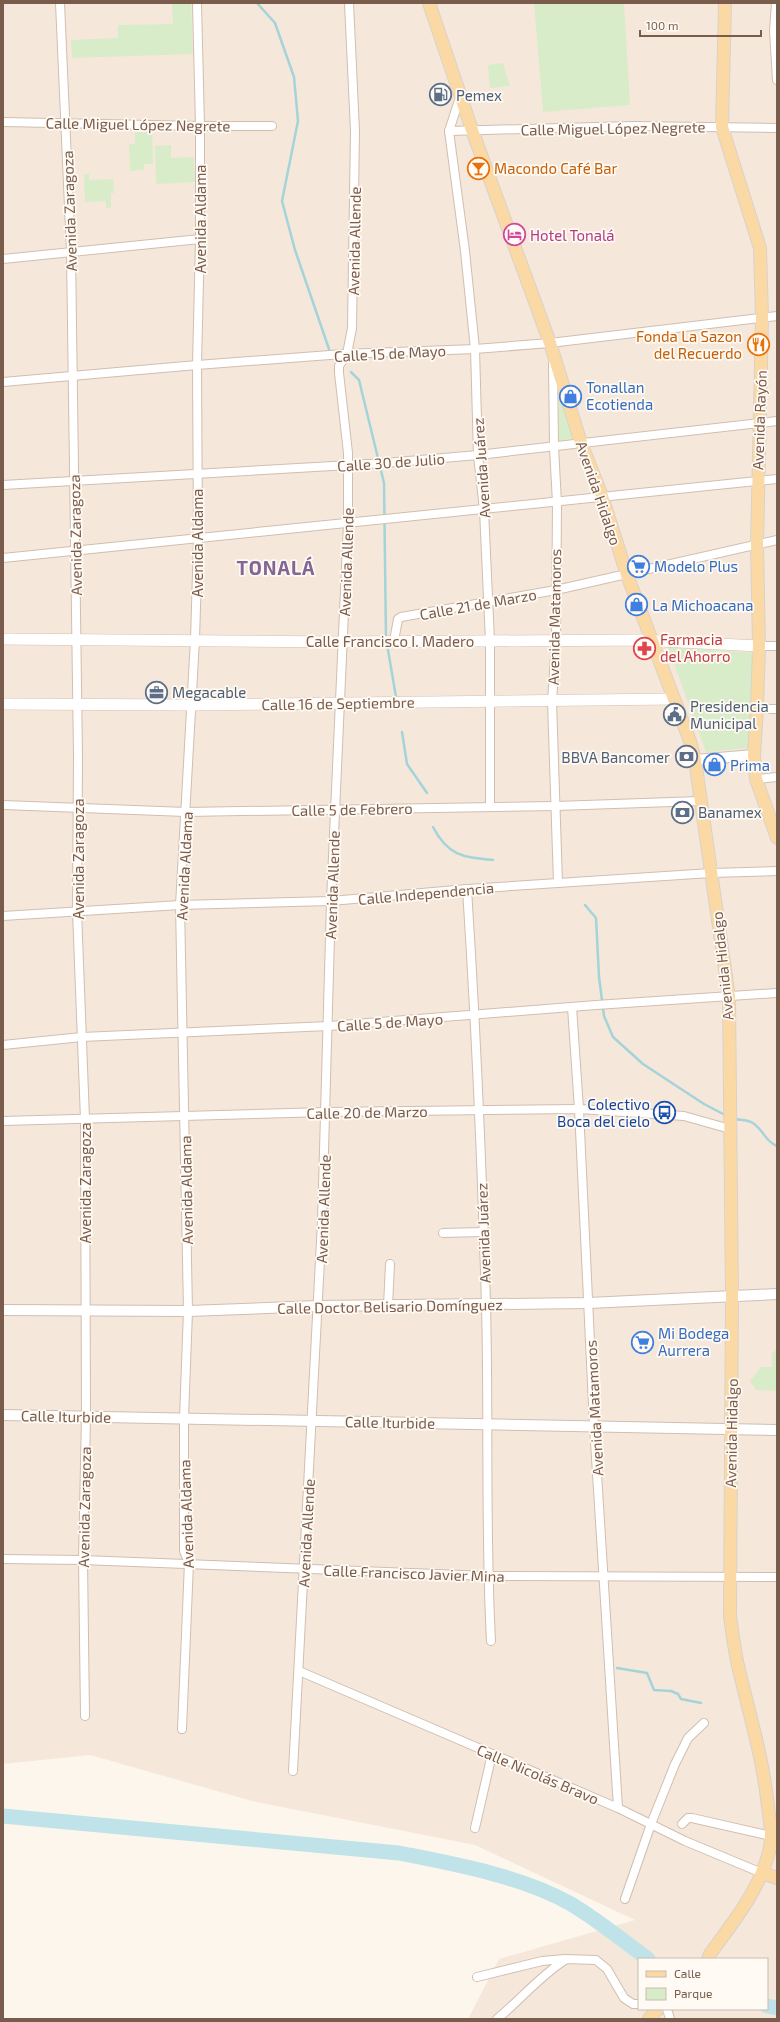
<svg xmlns="http://www.w3.org/2000/svg" width="780" height="2022" font-family="'Exo 2',sans-serif">
<style>
.residential{fill:#f5e8da;fill-rule:evenodd}
.green{fill:#d8ecc9}
.lines{fill:none;stroke-linecap:round;stroke-linejoin:round}
.stream{stroke:#a5d3da;stroke-width:2.5}
.river{stroke:#bfe3e8;stroke-width:15}
.minor-casing{stroke:#d1beb0;stroke-width:10}
.tertiary-casing{stroke:#d1beb0;stroke-width:12}
.secondary-casing{stroke:#d6c0b0;stroke-width:12}
.primary-casing{stroke:#dad1cd;stroke-width:14}
.minor{stroke:#fff;stroke-width:8}
.tertiary{stroke:#fff;stroke-width:10}
.secondary{stroke:#fff;stroke-width:11}
.primary{stroke:#fbd9a5;stroke-width:12}
.labels{text-anchor:middle;dominant-baseline:central;stroke-width:3.5;stroke-linejoin:round;paint-order:stroke}
.service-label{font-size:15px;fill:#4e5e75;stroke:#fffaf3;text-anchor:start}
.street-label{font-size:15px;fill:#7a5c4d;stroke:#fffaf3}
.food-label{font-size:15px;fill:#c56008;stroke:#fffaf3;text-anchor:start}
.hotel-label{font-size:15px;fill:#b23c85;stroke:#fffaf3;text-anchor:start}
.shop-label{font-size:15px;fill:#366cbe;stroke:#fffaf3;text-anchor:start}
.health-label{font-size:15px;fill:#be3a42;stroke:#fffaf3;text-anchor:start}
.transit-label{font-size:15px;fill:#164399;stroke:#fffaf3;text-anchor:end}
.district-label{font-size:19px;font-weight:bold;letter-spacing:1px;fill:#846695;stroke:#fffaf3}
</style>
<rect width="100%" height="100%" fill="#fdf6ec"/>
<path class="residential" d="M3,3H777V2019H468L499,1959L635,1920L475,1845L252,1801L90,1755L3,1764ZM639,1959H767V2009H639Z"/>
<g class="green">
<polygon points="172,3 191,3 193,54 72,58 71,40 118,38 118,25 173,24"/>
<polygon points="534,3 624,3 630,105 543,112"/>
<polygon points="503,63 510,86 490,88 488,65"/>
<polygon points="135,132 152,132 153,164 144,164 144,170 130,171 129,144 135,144"/>
<polygon points="171,145 171,158 194,157 195,182 156,184 155,146"/>
<polygon points="84,174 89,174 89,180 113,179 114,193 111,193 111,208 106,208 106,201 85,202"/>
<polygon points="563,400 578,438 559,441 559,401"/>
<polygon points="668,647 755,653 751,748 706,752"/>
<polygon points="777,1348 777,1391 756,1390 750,1381 761,1367 772,1367 772,1354"/>
</g>
<g class="lines">
<g class="stream">
<polyline points="257,3 275,23 294,77 298,121 282,201 295,250 329,349"/>
<polyline points="351,372 359,380 384,483 386,639"/>
<polyline points="387,644 396,697"/>
<polyline points="402,732 407,764 427,793"/>
<path d="M433,827C448,856 463,857 493,860"/>
<polyline points="585,905 596,918 599,977 604,1016 613,1037 643,1064 704,1104 727,1116"/>
<path d="M735,1119C740,1120 747,1120 751,1122C763,1128 765,1142 777,1146"/>
<polyline points="617,1668 647,1673 654,1690 671,1691 678,1694 681,1699 701,1703"/>
</g>
<g class="river">
<path d="M3,1816L399,1853C454,1864 522,1876 571,1904C598,1920 623,1941 648,1959"/>
<polyline points="767,2006 777,2008"/>
</g>
<defs>
<g id="minor">
<polyline points="60,3 71,252 78,757 77,911 85,1119 86,1416 83,1560 85,1716"/>
<polyline points="776,3 774,31 777,80"/>
<polyline points="461,94 449,131 465,251 475,349 478,455 484,510 490,641 490,807"/>
<polyline points="3,122 200,126 272,126"/>
<polyline points="449,131 632,126 777,128"/>
<polyline points="3,259 200,239"/>
<polyline points="553,364 554,447 557,503 556,642 552,701 558,883"/>
<polyline points="3,382 197,365 343,354 475,349 550,343 777,316"/>
<polyline points="3,485 385,463 478,455 777,421"/>
<polyline points="3,558 777,479"/>
<polyline points="394,641 398,619 401,617 556,590 777,540"/>
<polyline points="759,646 777,646"/>
<polyline points="757,709 777,709"/>
<polyline points="756,779 777,777"/>
<polyline points="3,805 186,812 556,806 701,801"/>
<path d="M467,889C476,1028 482,1166 486,1305C489,1417 485,1529 491,1641"/>
<polyline points="3,916 180,905 331,901 467,889 711,873 777,871"/>
<polyline points="572,1007 579,1109 594,1426 618,1808"/>
<polyline points="3,1045 82,1037 329,1026 596,1005 777,993"/>
<polyline points="3,1121 327,1112 579,1109 684,1116 730,1129"/>
<polyline points="443,1233 483,1232"/>
<polyline points="388,1306 390,1264"/>
<polyline points="3,1559 83,1560 487,1576 777,1577"/>
<polyline points="299,1671 618,1808 685,1841 762,1873"/>
<polyline points="182,1729 189,1563 184,1551 184,1418 188,1311 180,905 195,640 198,538 197,365 200,239 200,126 197,3"/>
<polyline points="293,1771 322,1222 331,901 348,523 348,453 339,373 339,366 347,354 352,328 355,131 349,3"/>
<polyline points="682,1824 688,1818 692,1818 771,1836"/>
<polyline points="475,1828 492,1754"/>
<polyline points="625,1899 651,1824 675,1764 688,1738 704,1723"/>
<polyline points="477,1977 542,1961 565,1959 596,1960 607,1969 624,1998 633,2004 639,2004"/>
<polyline points="667,2009 670,2019"/>
<path d="M497,2019C520,2000 540,1976 565,1960"/>
</g>
<g id="tertiary">
<polyline points="695,760 754,755"/>
<polyline points="3,1310 188,1311 318,1306 589,1303 777,1294"/>
<polyline points="3,1415 777,1430"/>
</g>
<g id="secondary">
<polyline points="3,639 342,642 640,640 759,646"/>
<polyline points="3,704 191,705 673,699"/>
</g>
<g id="primary">
<path d="M429,3L472,130L550,343L581,443L602,496L627,575L690,741L695,760L729,997L732,1297L730,1616C732,1631 734,1646 737,1661C748,1710 763,1757 768,1807C770,1822 773,1837 769,1852C759,1891 733,1922 710,1954L708,1959"/>
<polyline points="725,3 722,127 760,248 762,317 757,545 759,646 757,709 754,755 756,779 777,838"/>
<polyline points="762,1873 777,1878"/>
<polyline points="649,2019 658,2009"/>
</g>
</defs>
<use href="#minor" class="minor-casing"/>
<use href="#tertiary" class="tertiary-casing"/>
<use href="#secondary" class="secondary-casing"/>
<use href="#primary" class="primary-casing"/>
<use href="#minor" class="minor"/>
<use href="#tertiary" class="tertiary"/>
<use href="#secondary" class="secondary"/>
<use href="#primary" class="primary"/>
</g>
<defs>
<symbol id="fuel-ring" viewBox="-11 -11 22 22"><circle r="9.5" fill="#fffaf3" stroke="#5c6f8a" stroke-width="1.5"/><path d="M-5.5-6h7V0h2V4h1.3V-2.5L3-4.5l.8-.8L6-3V5H2.5V1h-1V6h-7ZM-4.2-4.7v3.2H.2V-4.7Z" fill="#5c6f8a"/></symbol>
<symbol id="bar-ring" viewBox="-11 -11 22 22"><circle r="9.5" fill="#fffaf3" stroke="#e8710a" stroke-width="1.5"/><path d="M-6-5H6L.8 .8V4.5H3.5V6h-7V4.5H-.8V.8Z" fill="#e8710a"/></symbol>
<symbol id="hotel-ring" viewBox="-11 -11 22 22"><circle r="9.5" fill="#fffaf3" stroke="#d1479c" stroke-width="1.5"/><path d="M-6-4.5h1.5V1H6V5H4.5V3h-9V5H-6ZM-4 0a1.8 1.8 0 1 1 3.6 0ZM.5 0V-2.5h3Q6-2.5 6 0Z" fill="#d1479c"/></symbol>
<symbol id="restaurant-ring" viewBox="-11 -11 22 22"><circle r="9.5" fill="#fffaf3" stroke="#e8710a" stroke-width="1.5"/><path d="M-5-6h1v4h1v-4h1v4h1v-4h1v5L-1.5 .5V6h-2V.5L-5-1ZM5-6V6H3V1.5H1.5Q1.5-4 5-6Z" fill="#e8710a"/></symbol>
<symbol id="shop-ring" viewBox="-11 -11 22 22"><circle r="9.5" fill="#fffaf3" stroke="#3f7fe0" stroke-width="1.5"/><path d="M-5-2.5h2.3a2.7 3.5 0 0 1 5.4 0H5L5.5 6h-11ZM-1.5-2.5h3a1.5 2.3 0 0 0-3 0Z" fill="#3f7fe0"/></symbol>
<symbol id="supermarket-ring" viewBox="-11 -11 22 22"><circle r="9.5" fill="#fffaf3" stroke="#3f7fe0" stroke-width="1.5"/><path d="M-6-5.5h2.5l.6 2H6L4.5 2H-2.5L-4.4-4H-6ZM-1.5 3.2a1.3 1.3 0 1 0 .1 0ZM3 3.2a1.3 1.3 0 1 0 .1 0Z" fill="#3f7fe0"/></symbol>
<symbol id="pharmacy-ring" viewBox="-11 -11 22 22"><circle r="9.5" fill="#fffaf3" stroke="#e0444e" stroke-width="1.5"/><path d="M-2-6h4v4h4v4h-4v4h-4v-4h-4v-4h4Z" fill="#e0444e"/></symbol>
<symbol id="office-ring" viewBox="-11 -11 22 22"><circle r="9.5" fill="#fffaf3" stroke="#5c6f8a" stroke-width="1.5"/><path d="M-6-3h4V-5.5h4V-3h4V5H-6ZM-1-4.5V-3h2v-1.5ZM-6 0V1H6V0Z" fill="#5c6f8a"/></symbol>
<symbol id="civic-ring" viewBox="-11 -11 22 22"><circle r="9.5" fill="#fffaf3" stroke="#5c6f8a" stroke-width="1.5"/><path d="M-.6-6.5H3V-4.5H.6V-3L4-1V1h2V6H-6V1h2V-1L-.6-3ZM-1.2 2.5V6h2.4V2.5Z" fill="#5c6f8a"/></symbol>
<symbol id="bank-ring" viewBox="-11 -11 22 22"><circle r="9.5" fill="#fffaf3" stroke="#5c6f8a" stroke-width="1.5"/><path d="M-6-4H6V4H-6ZM0-2.3a2.3 2.3 0 1 0 0 4.6a2.3 2.3 0 1 0 0-4.6Z" fill="#5c6f8a"/></symbol>
<symbol id="bus-ring" viewBox="-11 -11 22 22"><circle r="9.5" fill="#fffaf3" stroke="#1a4fb4" stroke-width="1.5"/><path d="M-5-6H5V4H4V6H2V4H-2V6H-4V4H-5ZM-3.5-4V0h7V-4ZM-3.5 1.2v1.5H-2V1.2ZM2 1.2v1.5H3.5V1.2Z" fill="#1a4fb4"/></symbol>
</defs>
<g fill-rule="evenodd">
<use href="#fuel-ring" x="428" y="82" width="25" height="25"/>
<use href="#bar-ring" x="466" y="156" width="25" height="25"/>
<use href="#hotel-ring" x="502" y="222" width="25" height="25"/>
<use href="#restaurant-ring" x="746" y="332" width="25" height="25"/>
<use href="#shop-ring" x="558" y="384" width="25" height="25"/>
<use href="#supermarket-ring" x="626" y="554" width="25" height="25"/>
<use href="#shop-ring" x="624" y="592" width="25" height="25"/>
<use href="#pharmacy-ring" x="632" y="636" width="25" height="25"/>
<use href="#office-ring" x="144" y="680" width="25" height="25"/>
<use href="#civic-ring" x="662" y="702" width="25" height="25"/>
<use href="#bank-ring" x="674" y="744" width="25" height="25"/>
<use href="#shop-ring" x="702" y="752" width="25" height="25"/>
<use href="#bank-ring" x="670" y="800" width="25" height="25"/>
<use href="#bus-ring" x="652" y="1100" width="25" height="25"/>
<use href="#supermarket-ring" x="630" y="1330" width="25" height="25"/>
</g>
<g class="labels">
<g class="service-label">
<text x="456" y="95">Pemex</text>
<text x="172" y="692">Megacable</text>
<text x="690" y="706">Presidencia<tspan x="690" dy="17">Municipal</tspan></text>
<text x="670" y="757" text-anchor="end">BBVA Bancomer</text>
<text x="698" y="812">Banamex</text>
</g>
<g class="street-label">
<text transform="translate(138 124) rotate(1)">Calle Miguel López Negrete</text>
<text transform="translate(613 128) rotate(-1)">Calle Miguel López Negrete</text>
<text transform="translate(69 211) rotate(-92)">Avenida Zaragoza</text>
<text transform="translate(200 219) rotate(-90)">Avenida Aldama</text>
<text transform="translate(354 241) rotate(-89)">Avenida Allende</text>
<text transform="translate(390 353) rotate(-3)">Calle 15 de Mayo</text>
<text transform="translate(759 420) rotate(-88)">Avenida Rayón</text>
<text transform="translate(391 462) rotate(-4)">Calle 30 de Julio</text>
<text transform="translate(481 468) rotate(-94)">Avenida Juárez</text>
<text transform="translate(599 493) rotate(71)">Avenida Hidalgo</text>
<text transform="translate(75 535) rotate(-91)">Avenida Zaragoza</text>
<text transform="translate(197 543) rotate(-90)">Avenida Aldama</text>
<text transform="translate(346 562) rotate(-88)">Avenida Allende</text>
<text transform="translate(478 604) rotate(-10)">Calle 21 de Marzo</text>
<text transform="translate(554 617) rotate(-89)">Avenida Matamoros</text>
<text x="390" y="641">Calle Francisco I. Madero</text>
<text transform="translate(338 703) rotate(-1)">Calle 16 de Septiembre</text>
<text transform="translate(352 809) rotate(-1)">Calle 5 de Febrero</text>
<text transform="translate(78 859) rotate(-90)">Avenida Zaragoza</text>
<text transform="translate(184 866) rotate(-87)">Avenida Aldama</text>
<text transform="translate(332 885) rotate(-88)">Avenida Allende</text>
<text transform="translate(426 893) rotate(-5)">Calle Independencia</text>
<text transform="translate(722 966) rotate(-96)">Avenida Hidalgo</text>
<text transform="translate(390 1022) rotate(-4)">Calle 5 de Mayo</text>
<text transform="translate(367 1112) rotate(-1)">Calle 20 de Marzo</text>
<text transform="translate(85 1183) rotate(-90)">Avenida Zaragoza</text>
<text transform="translate(186 1190) rotate(-91)">Avenida Aldama</text>
<text transform="translate(323 1209) rotate(-88)">Avenida Allende</text>
<text transform="translate(483 1233) rotate(-92)">Avenida Juárez</text>
<text transform="translate(390 1306) rotate(-1)">Calle Doctor Belisario Domínguez</text>
<text transform="translate(594 1408) rotate(-93)">Avenida Matamoros</text>
<text transform="translate(66 1416) rotate(1)">Calle Iturbide</text>
<text transform="translate(390 1422) rotate(1)">Calle Iturbide</text>
<text transform="translate(731 1433) rotate(-89)">Avenida Hidalgo</text>
<text transform="translate(84 1507) rotate(-89)">Avenida Zaragoza</text>
<text transform="translate(186 1514) rotate(-92)">Avenida Aldama</text>
<text transform="translate(306 1533) rotate(-87)">Avenida Allende</text>
<text transform="translate(414 1573) rotate(2)">Calle Francisco Javier Mina</text>
<text transform="translate(538 1774) rotate(23)">Calle Nicolás Bravo</text>
</g>
<g class="food-label">
<text x="494" y="168">Macondo Café Bar</text>
<text x="742" y="336" text-anchor="end">Fonda La Sazon<tspan x="742" dy="17">del Recuerdo</tspan></text>
</g>
<g class="hotel-label">
<text x="530" y="235">Hotel Tonalá</text>
</g>
<g class="shop-label">
<text x="586" y="387">Tonallan<tspan x="586" dy="17">Ecotienda</tspan></text>
<text x="654" y="566">Modelo Plus</text>
<text x="652" y="605">La Michoacana</text>
<text x="730" y="765">Prima</text>
<text x="658" y="1333">Mi Bodega<tspan x="658" dy="17">Aurrera</tspan></text>
</g>
<g class="health-label">
<text x="660" y="639">Farmacia<tspan x="660" dy="17">del Ahorro</tspan></text>
</g>
<g class="transit-label">
<text x="650" y="1104">Colectivo<tspan x="650" dy="17">Boca del cielo</tspan></text>
</g>
<g class="district-label">
<text x="276" y="567">TONALÁ</text>
</g>
</g>
<rect width="780" height="2022" fill="none" stroke="#7a5c4d" stroke-width="8"/>
<rect x="638" y="1958" width="130" height="52" fill="#fffaf3" stroke="#cabbb1"/>
<rect x="646" y="1971" width="20" height="6" fill="#fbd9a5" stroke="#cabbb1"/>
<text x="674" y="1978" font-size="12" fill="#7a5c4d">Calle</text>
<rect x="646" y="1988" width="20" height="12" fill="#d8ecc9" stroke="#cabbb1"/>
<text x="674" y="1998" font-size="12" fill="#7a5c4d">Parque</text>
<path d="M640 30v6h121v-6" fill="none" stroke="#7a5c4d" stroke-width="2"/>
<text x="646" y="30" font-size="12" fill="#7a5c4d" stroke="#fffaf3" stroke-width="3" paint-order="stroke">100 m</text>
</svg>
